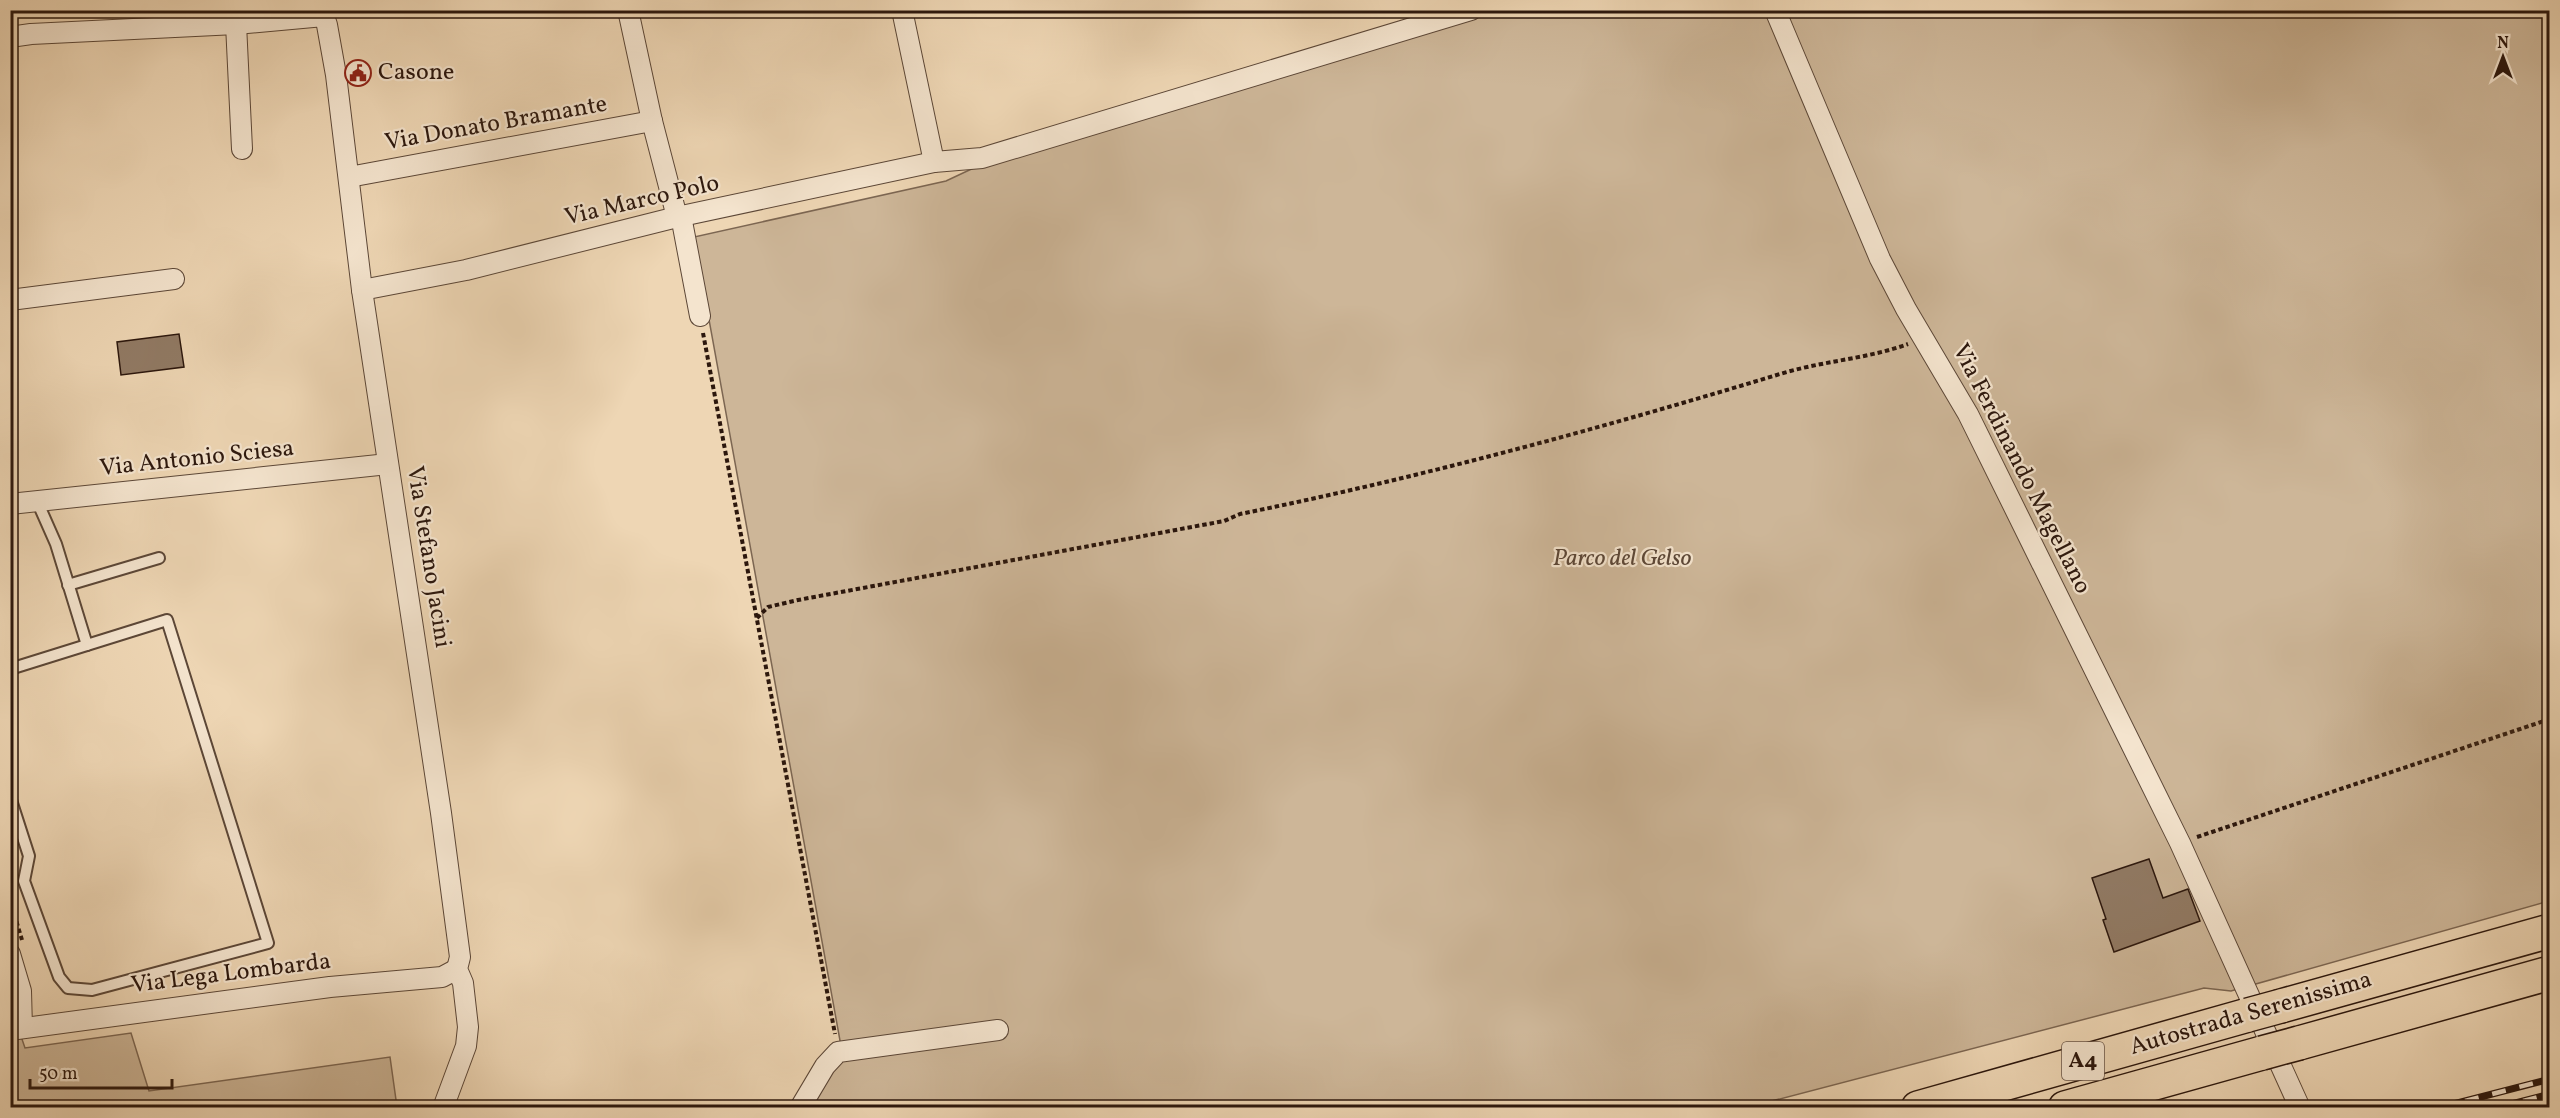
<svg xmlns="http://www.w3.org/2000/svg" width="2560" height="1118" font-family="Vollkorn,serif">
<style>
.green{fill:#cdb698;stroke:#7c6652;stroke-width:1.5}
.building{fill:#917a64;stroke:#2c170d;stroke-width:1.5}
.lines{fill:none;stroke-linecap:round;stroke-linejoin:round}
.service-casing{stroke:#5c4737;stroke-width:14}
.minor-casing{stroke:#5c4737;stroke-width:22}
.motorway-casing{stroke:#2c170d;stroke-width:36}
.path{stroke:#2c170d;stroke-width:4;stroke-dasharray:4.5 3;stroke-linecap:butt}
.service{stroke:#f4e4ce;stroke-width:10}
.minor{stroke:#f4e4ce;stroke-width:20}
.motorway{stroke:#eed6b4;stroke-width:33}
.rail-casing{stroke:#2c170d;stroke-width:7}
.rail{stroke:#f4e4ce;stroke-width:4.5;stroke-dasharray:14;stroke-linecap:butt}
.motorway-bridge-casing{stroke:#2c170d;stroke-width:36;stroke-linecap:butt}
.motorway-bridge{stroke:#eed6b4;stroke-width:33}
.labels{text-anchor:middle;dominant-baseline:central;stroke-width:4.5;stroke-linejoin:round;paint-order:stroke}
.shield{fill:#f4e4ce;stroke:#685447;stroke-width:1.5}
.shield-label{font-size:22px;font-weight:bold;fill:#2c170d}
.poi-label{font-size:24px;fill:#2c170d;stroke:#f4e4ce;text-anchor:start}
.street-label{font-size:24px;fill:#2c170d;stroke:#f4e4ce}
.park-label{font-size:24px;font-style:italic;fill:#5c4737;stroke:#f4e4ce}
</style>
<rect width="100%" height="100%" fill="#eed6b4"/>
<filter id="stains"><feTurbulence type="fractalNoise" baseFrequency=".00333" numOctaves="4"/><feColorMatrix values="0 0 0 0 .2 0 0 0 0 .09 0 0 0 0 .02 0 0 0 .5 -.17"/></filter>
<radialGradient id="worn" r=".72"><stop offset=".6" stop-color="#630" stop-opacity="0"/><stop offset="1" stop-color="#630" stop-opacity=".3"/></radialGradient>
<g class="green">
<polygon points="1493,11 2549,11 2549,901 2231,991 2204,988 1749,1107 808,1107 841,1046 694,237 946,181 980,165"/>
<polygon points="10,1004 25,1048 131,1033 149,1091 390,1057 397,1107 11,1107"/>
</g>
<g class="building">
<polygon points="179,334 184,367 121,375 117,342"/>
<polygon points="2149,859 2163,898 2188,889 2200,921 2114,952 2103,920 2106,919 2092,878"/>
</g>
<g class="lines">
<defs>
<g id="service">
<polyline points="37,501 56,544 87,645"/>
<polyline points="68,585 159,558"/>
<polyline points="10,669 167,620 268,943 92,990 68,988 59,977 24,881 29,856 10,797"/>
</g>
<g id="minor">
<polyline points="322,10 327,25 336,75 362,290 441,813 460,957 457,969 463,983 468,1027 466,1046 443,1108"/>
<polyline points="628,10 652,121 677,217"/>
<polyline points="902,10 934,162"/>
<polyline points="1775,10 1880,259 1906,309 1968,414 2180,843 2300,1108"/>
<polyline points="236,24 242,149"/>
<polyline points="10,37 31,34 236,24 324,16"/>
<polyline points="349,177 652,121"/>
<polyline points="681,216 700,316"/>
<polyline points="362,290 466,270 677,217 934,162 982,158 1471,10"/>
<polyline points="10,300 174,279"/>
<polyline points="10,504 388,464"/>
<polyline points="10,954 21,991 22,1028"/>
<polyline points="10,1030 330,987 442,977 457,969"/>
<polyline points="800,1108 825,1066 838,1052 998,1030"/>
</g>
<g id="motorway">
<polyline points="2281,1006 2550,931"/>
<polyline points="2299,1043 2550,973"/>
<polyline points="1918,1108 2248,1015"/>
<polyline points="2065,1108 2262,1053"/>
</g>
</defs>
<use href="#service" class="service-casing"/>
<use href="#minor" class="minor-casing"/>
<use href="#motorway" class="motorway-casing"/>
<g class="path">
<polyline points="703,333 835,1034"/>
<path d="M757,618L768,607L798,600L1224,521L1240,514C1423,477 1602,428 1780,374C1822,361 1867,359 1908,344"/>
<polyline points="2197,837 2550,719"/>
<polyline points="10,900 22,940"/>
</g>
<use href="#service" class="service"/>
<use href="#minor" class="minor"/>
<use href="#motorway" class="motorway"/>
<defs>
<g id="rail">
<polyline points="2438,1108 2550,1079"/>
<polyline points="2496,1108 2550,1094"/>
</g>
</defs>
<use href="#rail" class="rail-casing"/>
<use href="#rail" class="rail"/>
<defs>
<g id="motorway-bridge">
<polyline points="2248,1015 2281,1006"/>
<polyline points="2262,1053 2299,1043"/>
</g>
</defs>
<use href="#motorway-bridge" class="motorway-bridge-casing"/>
<use href="#motorway-bridge" class="motorway-bridge"/>
</g>
<defs>
<symbol id="civic-ring" viewBox="-11 -11 22 22"><circle r="9.5" fill="#f4e4ce" stroke="#8f2418" stroke-width="1.5"/><path d="M-.6-6.5H3V-4.5H.6V-3L4-1V1h2V6H-6V1h2V-1L-.6-3ZM-1.2 2.5V6h2.4V2.5Z" fill="#8f2418"/></symbol>
</defs>
<g fill-rule="evenodd">
<use href="#civic-ring" x="343" y="58" width="30" height="30"/>
</g>
<g class="labels">
<rect class="shield" x="2062" y="1042" width="42" height="38" rx="4.5"/>
<g class="shield-label">
<text x="2083" y="1061">A4</text>
</g>
<g class="poi-label">
<text x="378" y="73">Casone</text>
</g>
<g class="street-label">
<text transform="translate(496 124) rotate(-10)">Via Donato Bramante</text>
<text transform="translate(642 201) rotate(-13)">Via Marco Polo</text>
<text transform="translate(197 459) rotate(-6)">Via Antonio Sciesa</text>
<text transform="translate(2021 469) rotate(63)">Via Ferdinando Magellano</text>
<text transform="translate(428 557) rotate(81)">Via Stefano Jacini</text>
<text transform="translate(231 974) rotate(-7)">Via Lega Lombarda</text>
<text transform="translate(2251 1014) rotate(-16)">Autostrada Serenissima</text>
</g>
<g class="park-label">
<text x="1622" y="559">Parco del Gelso</text>
</g>
</g>
<rect width="2560" height="1118" fill="none" stroke="#eed6b4" stroke-width="36"/>
<rect x="12" y="12" width="2536" height="1094" fill="none" stroke="#2c170d" stroke-width="3"/>
<rect x="18" y="18" width="2524" height="1082" fill="none" stroke="#2c170d" stroke-width="1.5"/>
<g transform="translate(2503 57)" stroke="#f4e4ce" stroke-width="4.5" paint-order="stroke">
<path d="M0-4.5L10 22L0 15L-10 22Z" fill="#2c170d"/>
<text y="-9" font-size="16" font-weight="bold" text-anchor="middle" fill="#2c170d">N</text>
</g>
<path d="M30 1079v9h142v-9" fill="none" stroke="#2c170d" stroke-width="3"/>
<text x="39" y="1079" font-size="18" fill="#2c170d" stroke="#f4e4ce" stroke-width="4.5" paint-order="stroke">50 m</text>
<rect width="100%" height="100%" filter="url(#stains)"/>
<rect width="100%" height="100%" fill="url(#worn)"/>
</svg>
